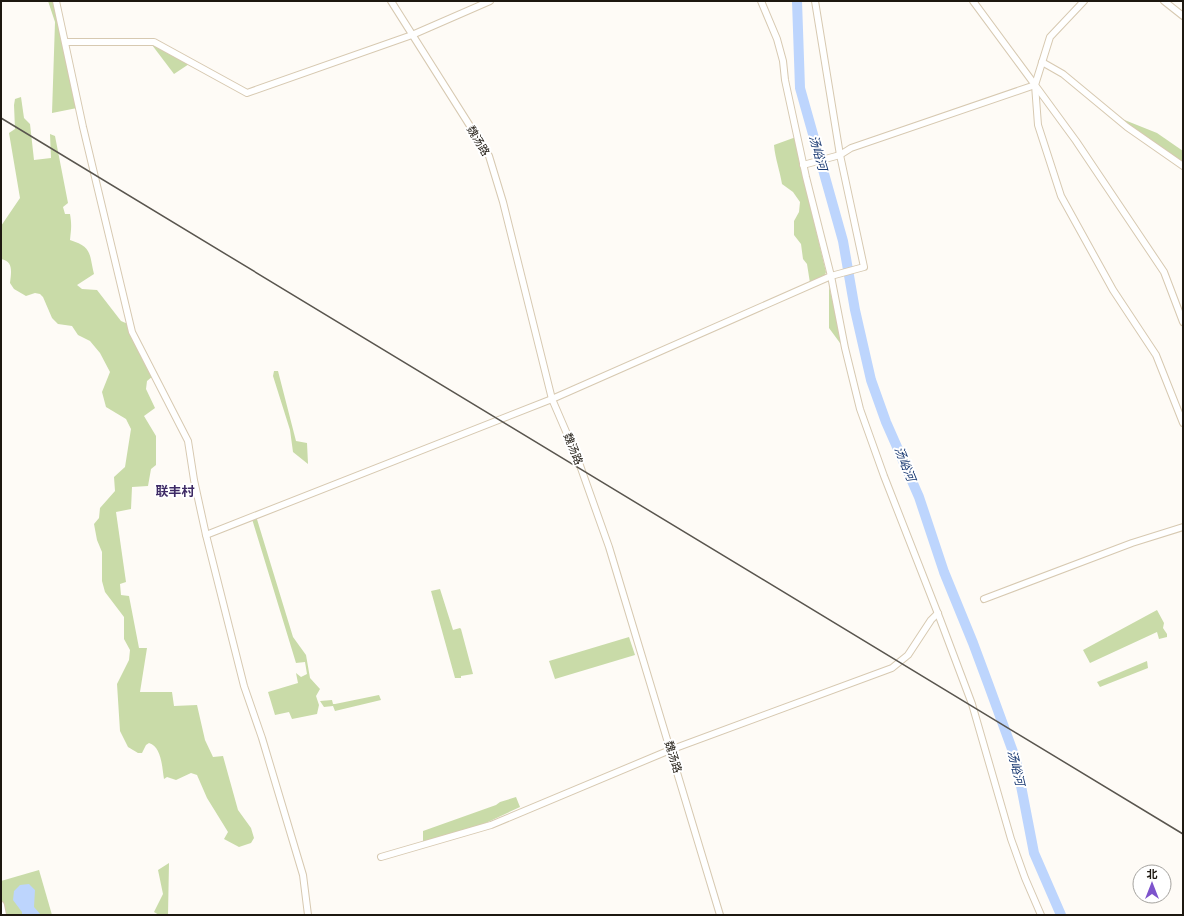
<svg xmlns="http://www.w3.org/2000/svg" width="1184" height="916" font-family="'Work Sans','Noto Sans SC',sans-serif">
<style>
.green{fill:#c9dba8}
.water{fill:#bdd5fd}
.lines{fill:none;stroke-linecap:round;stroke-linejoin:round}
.river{stroke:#bdd5fd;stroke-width:10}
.minor-casing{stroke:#d7c9b1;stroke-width:8}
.minor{stroke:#fff;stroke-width:6}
.rail{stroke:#59554e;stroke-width:1.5}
.labels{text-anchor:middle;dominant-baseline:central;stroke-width:4;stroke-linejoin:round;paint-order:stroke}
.street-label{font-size:11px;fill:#1d1810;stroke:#fff}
.water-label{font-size:12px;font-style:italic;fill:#183871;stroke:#fff}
.quarter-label{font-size:13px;font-weight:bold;fill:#3d2a65;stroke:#fff}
</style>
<rect width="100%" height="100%" fill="#fefbf6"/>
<g class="green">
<polygon points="48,1 55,1 77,108 52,113 55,22"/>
<polygon points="149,41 189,64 174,74"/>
<path d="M21,97L24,118L30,124L34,160L51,158L50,134L55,136L68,203L63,207L65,214H70C72,226 71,229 70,240C92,247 89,253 94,274L77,285L82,289L97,290L121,321L128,324L153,376L147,381L146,389L155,408L144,416L156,436V465L151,469L148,486L132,487L131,509L116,512L126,582L120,584L121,595L129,596L139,648H147L140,692H172L174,706L197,705L205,740L213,757L223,756L238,810L251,828L254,838L251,843L239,847L224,839L228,832L207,798L197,775L191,773L176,780L167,777L164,779C162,768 162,747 149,743L146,745L142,753H138L128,747L120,731L117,684L129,660L130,650L124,639V617L105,592L102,581V552L97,540L94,524L99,518L100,508L115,491L114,477L125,467L131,429L126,419L106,407L102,392L110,372L100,353L90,341L78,335L72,326L58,324L52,318L43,297L40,294L35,293L26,296L14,289L10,283C11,273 14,261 1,259V226L20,198L9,133L15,129L14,105L15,99Z"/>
<polygon points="1122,119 1157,133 1183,151 1183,164 1120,121"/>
<path d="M796,137L799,155L798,156L826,272L825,275L810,283L807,264L803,259L801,244L794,235V221L799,212L800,202L793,192L782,184C780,171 775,158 774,145Z"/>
<polygon points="829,286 842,343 843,344 840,343 829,328"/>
<polygon points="274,371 278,371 296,441 307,443 308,464 293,452 290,430 273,376"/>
<polygon points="256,516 293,637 306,655 310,678 320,689 316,696 319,705 317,714 292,719 289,712 275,715 268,692 298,683 296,673 301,677 307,674 305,662 296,663 252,519"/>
<polygon points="440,589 453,630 460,628 461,629 473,674 461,676 461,678 455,678 431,591"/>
<polygon points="1157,610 1164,623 1163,628 1167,634 1167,637 1159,639 1157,632 1090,663 1083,650"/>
<polygon points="629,637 635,655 555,679 549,661"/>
<polygon points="1147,661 1148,668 1100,687 1097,682"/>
<polygon points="379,695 381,700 335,711 333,706 324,707 320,701 332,700 333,704 335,704"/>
<polygon points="516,797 520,807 475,828 423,844 423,831 496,805 500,802"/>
<polygon points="169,863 168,915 159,915 154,912 163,894 158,870"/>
<polygon points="39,870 52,915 6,915 1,898 1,881"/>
</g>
<polygon class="water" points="29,884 35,890 34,907 41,915 22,915 22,912 13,900 14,891 20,885"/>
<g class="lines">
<polyline class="river" points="797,1 800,88 843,241 855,310 871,380 886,422 919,497 944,572 973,643 989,686 1016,760 1034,853 1061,915"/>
<defs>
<g id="minor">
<polyline points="56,1 83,127 132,332 188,441 194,480 206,535 244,686 262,738 303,875 308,915"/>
<polyline points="391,1 489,156 503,202 552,399 577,457 609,547 720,915"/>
<polyline points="761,1 777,39 783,61 785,80 806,177 831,276 845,348 860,409 884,476 940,619 972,704 1011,839 1025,878 1041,915"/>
<polyline points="973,1 1035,85 1038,125 1061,196 1113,290 1156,355 1183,423"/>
<polyline points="1084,1 1050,37 1035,85 1076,141 1164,272 1183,322"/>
<polyline points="1164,1 1183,16"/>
<polyline points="66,42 154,42 247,93 412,35 490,1"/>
<polyline points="1042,62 1063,74 1127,127 1183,166"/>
<polyline points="803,165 840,155 851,148 1035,85"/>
<polyline points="206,535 552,399 831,276 864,267 840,155 815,1"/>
<polyline points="984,599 1132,543 1183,527"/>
<polyline points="381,857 491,825 670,750 892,668 908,655 931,620 938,613"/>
<polyline points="1,905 3,915"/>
</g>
</defs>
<use href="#minor" class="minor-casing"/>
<use href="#minor" class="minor"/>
<polyline class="rail" points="1,118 1183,834"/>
</g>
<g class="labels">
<g class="street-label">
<text transform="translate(478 141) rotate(59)">魏汤路</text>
<text transform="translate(573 449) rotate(68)">魏汤路</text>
<text transform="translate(673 757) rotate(73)">魏汤路</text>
</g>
<g class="water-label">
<text transform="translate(818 153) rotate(74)">汤峪河</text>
<text transform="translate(905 464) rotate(68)">汤峪河</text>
<text transform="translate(1016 768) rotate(76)">汤峪河</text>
</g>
<g class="quarter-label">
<text x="175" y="491">联丰村</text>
</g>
</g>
<rect width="1184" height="916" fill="none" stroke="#1d1810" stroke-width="4"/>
<g transform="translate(1152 884)"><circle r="19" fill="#ffffff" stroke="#a5a39f"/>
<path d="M0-3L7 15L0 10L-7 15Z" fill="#7d53cc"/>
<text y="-6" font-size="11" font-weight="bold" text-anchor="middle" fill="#1d1810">北</text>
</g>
</svg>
